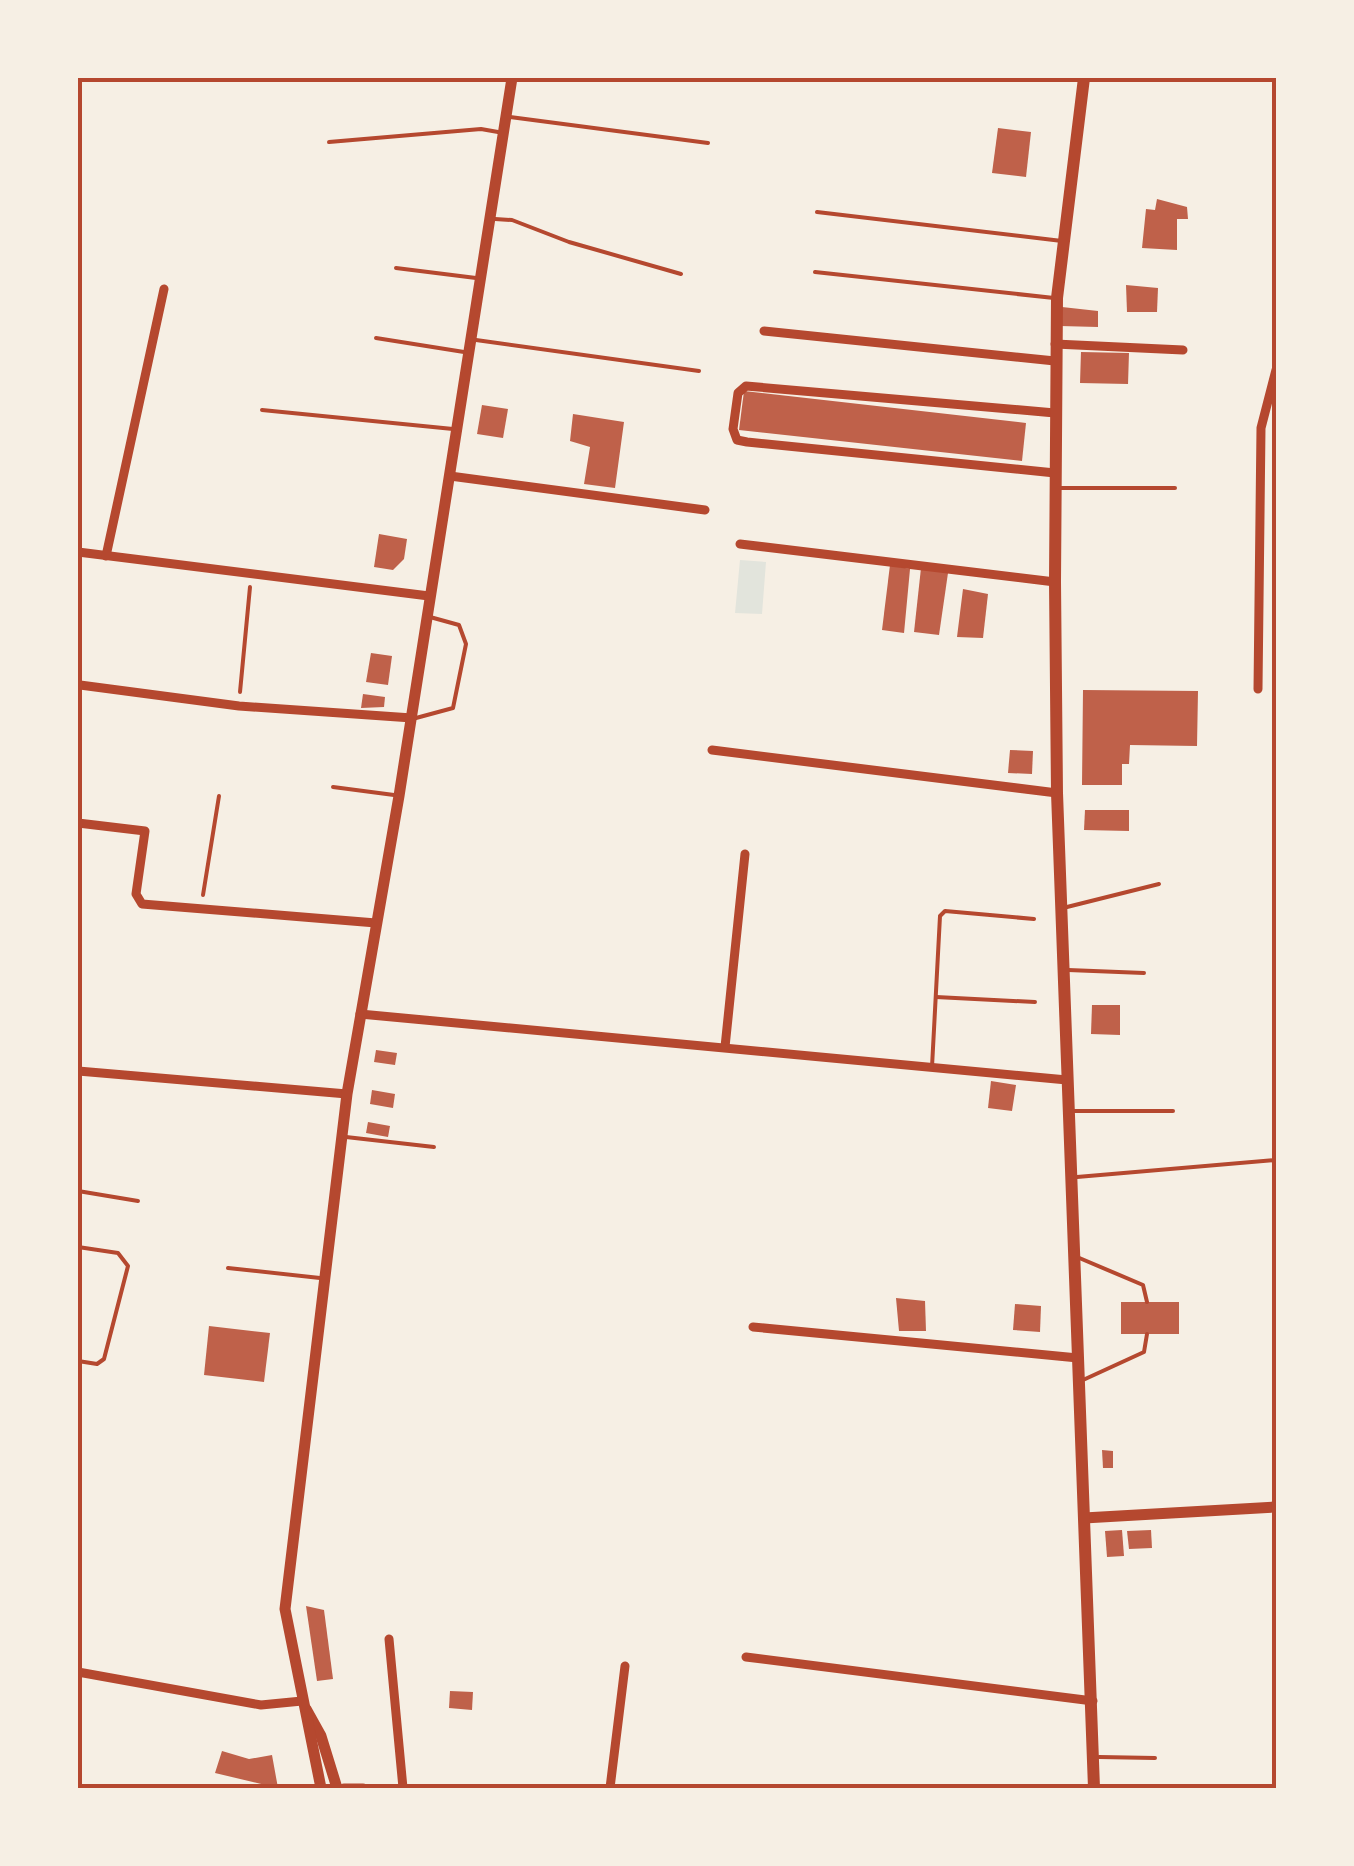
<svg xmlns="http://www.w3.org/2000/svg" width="1354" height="1866" font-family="'Sofia Sans Condensed',sans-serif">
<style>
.green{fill:#e2e4dc}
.building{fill:#bf614a}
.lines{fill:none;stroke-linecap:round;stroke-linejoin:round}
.path{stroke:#b5482f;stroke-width:4}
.service{stroke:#b5482f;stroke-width:4}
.minor{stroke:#b5482f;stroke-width:9}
.tertiary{stroke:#b5482f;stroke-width:11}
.secondary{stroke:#b5482f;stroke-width:12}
.neatline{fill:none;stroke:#b5482f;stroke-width:4}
</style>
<rect width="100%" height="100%" fill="#f6efe4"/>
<polygon class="green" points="740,560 766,562 762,614 735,613"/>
<g class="building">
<polygon points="998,128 1031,132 1026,177 992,173"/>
<polygon points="1157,199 1187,207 1188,219 1177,219 1177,250 1142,248 1146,209 1155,210"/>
<polygon points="1126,285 1158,288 1157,312 1127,312"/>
<polygon points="1062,307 1098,311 1098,327 1060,326"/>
<polygon points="1081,352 1129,353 1128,384 1080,383"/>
<polygon points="744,391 1026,423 1022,461 739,430"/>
<polygon points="482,405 508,409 503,438 477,434"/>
<polygon points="573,414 624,422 615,488 584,484 590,447 570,441"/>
<polygon points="379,534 407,539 404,559 393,570 374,567"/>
<polygon points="890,565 910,569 904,633 882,630"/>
<polygon points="921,568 948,573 939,635 914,632"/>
<polygon points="963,589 988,594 983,638 957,637"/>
<polygon points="371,653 392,656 388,685 366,682"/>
<polygon points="1083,690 1198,691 1197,746 1130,745 1129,764 1122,764 1122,785 1082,785"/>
<polygon points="363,694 385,697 384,707 361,708"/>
<polygon points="1010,750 1033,751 1032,774 1008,773"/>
<polygon points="1085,810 1129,810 1129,831 1084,830"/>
<polygon points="1092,1005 1120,1005 1120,1035 1091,1034"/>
<polygon points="376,1050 397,1053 395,1065 374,1062"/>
<polygon points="991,1081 1016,1085 1012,1111 988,1108"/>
<polygon points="372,1090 395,1094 393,1108 370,1104"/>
<polygon points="368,1122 390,1126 388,1137 366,1133"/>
<polygon points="896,1298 925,1301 926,1331 899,1331"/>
<rect x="1121" y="1302" width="58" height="32"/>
<polygon points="1015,1304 1041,1306 1040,1332 1013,1330"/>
<polygon points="209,1326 270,1333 264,1382 204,1375"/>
<polygon points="1102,1450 1113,1451 1113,1468 1103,1468"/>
<polygon points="1122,1530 1124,1556 1107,1557 1105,1531"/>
<polygon points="1151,1530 1152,1548 1129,1549 1127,1531"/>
<polygon points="306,1606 324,1610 333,1679 317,1681"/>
<polygon points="450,1691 473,1692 472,1710 449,1708"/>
<polygon points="222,1751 249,1759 272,1755 278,1788 215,1773"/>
</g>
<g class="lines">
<g class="path">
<polyline points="240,692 250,587"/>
<polyline points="203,895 219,796"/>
</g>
<g class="service">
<polyline points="510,117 708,143"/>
<polyline points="329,142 481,129 498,132"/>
<polyline points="817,212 1062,241"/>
<polyline points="495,219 512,220 569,242 681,274"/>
<polyline points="396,268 476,278"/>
<polyline points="815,272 1054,298"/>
<polyline points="376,338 464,352"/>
<polyline points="476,340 699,371"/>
<polyline points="262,410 453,429"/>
<polyline points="1060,488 1175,488"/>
<polyline points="416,718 453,708 466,644 459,625 430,617"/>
<polyline points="333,787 394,795"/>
<polyline points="1067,907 1159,884"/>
<polyline points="1068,970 1144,973"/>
<polyline points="936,997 1035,1002"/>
<polyline points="932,1067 940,916 945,911 1034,919"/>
<polyline points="1073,1111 1173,1111"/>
<polyline points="346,1137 434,1147"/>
<polyline points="1077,1177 1276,1160"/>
<polyline points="78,1191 138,1201"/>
<polyline points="78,1247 118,1253 128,1266 104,1359 97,1364 78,1361"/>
<polyline points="1077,1257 1143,1285 1147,1302"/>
<polyline points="228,1268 320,1278"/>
<polyline points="1083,1380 1144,1352 1147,1334"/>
<polyline points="1099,1757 1155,1758"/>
</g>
<g class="minor">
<polyline points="764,331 1055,361"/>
<polyline points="1055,344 1183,350"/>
<polyline points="1055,413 746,386 738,393 733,429 737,440 747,442 1055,473"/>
<polyline points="450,476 705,510"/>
<polyline points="740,544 1055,582"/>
<polyline points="78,552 429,596"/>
<polyline points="106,556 164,289"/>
<polyline points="80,685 239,706 412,718"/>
<polyline points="1258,689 1261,428 1276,370"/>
<polyline points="712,750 1057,793"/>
<polyline points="78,823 145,831 136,894 142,904 376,923"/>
<polyline points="360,1014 1067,1080"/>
<polyline points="725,1047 745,854"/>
<polyline points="78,1071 347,1094"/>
<polyline points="753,1327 1078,1358"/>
<polyline points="389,1639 403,1788"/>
<polyline points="746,1657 1093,1701"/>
<polyline points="78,1672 261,1705 302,1701"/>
<polyline points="344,1788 363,1788"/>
<polyline points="610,1788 625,1666"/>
</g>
<g class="tertiary">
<polyline points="1084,1518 1276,1507"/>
<polyline points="306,1709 321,1736 337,1788"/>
<polyline points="321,1788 285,1609 347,1094 399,796 512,78"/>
</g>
<polyline class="secondary" points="1084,78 1057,298 1055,582 1057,793 1094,1788"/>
</g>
<rect width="1354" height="1866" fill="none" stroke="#f6efe4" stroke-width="160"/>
<rect x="80" y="80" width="1194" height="1706" class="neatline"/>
</svg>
